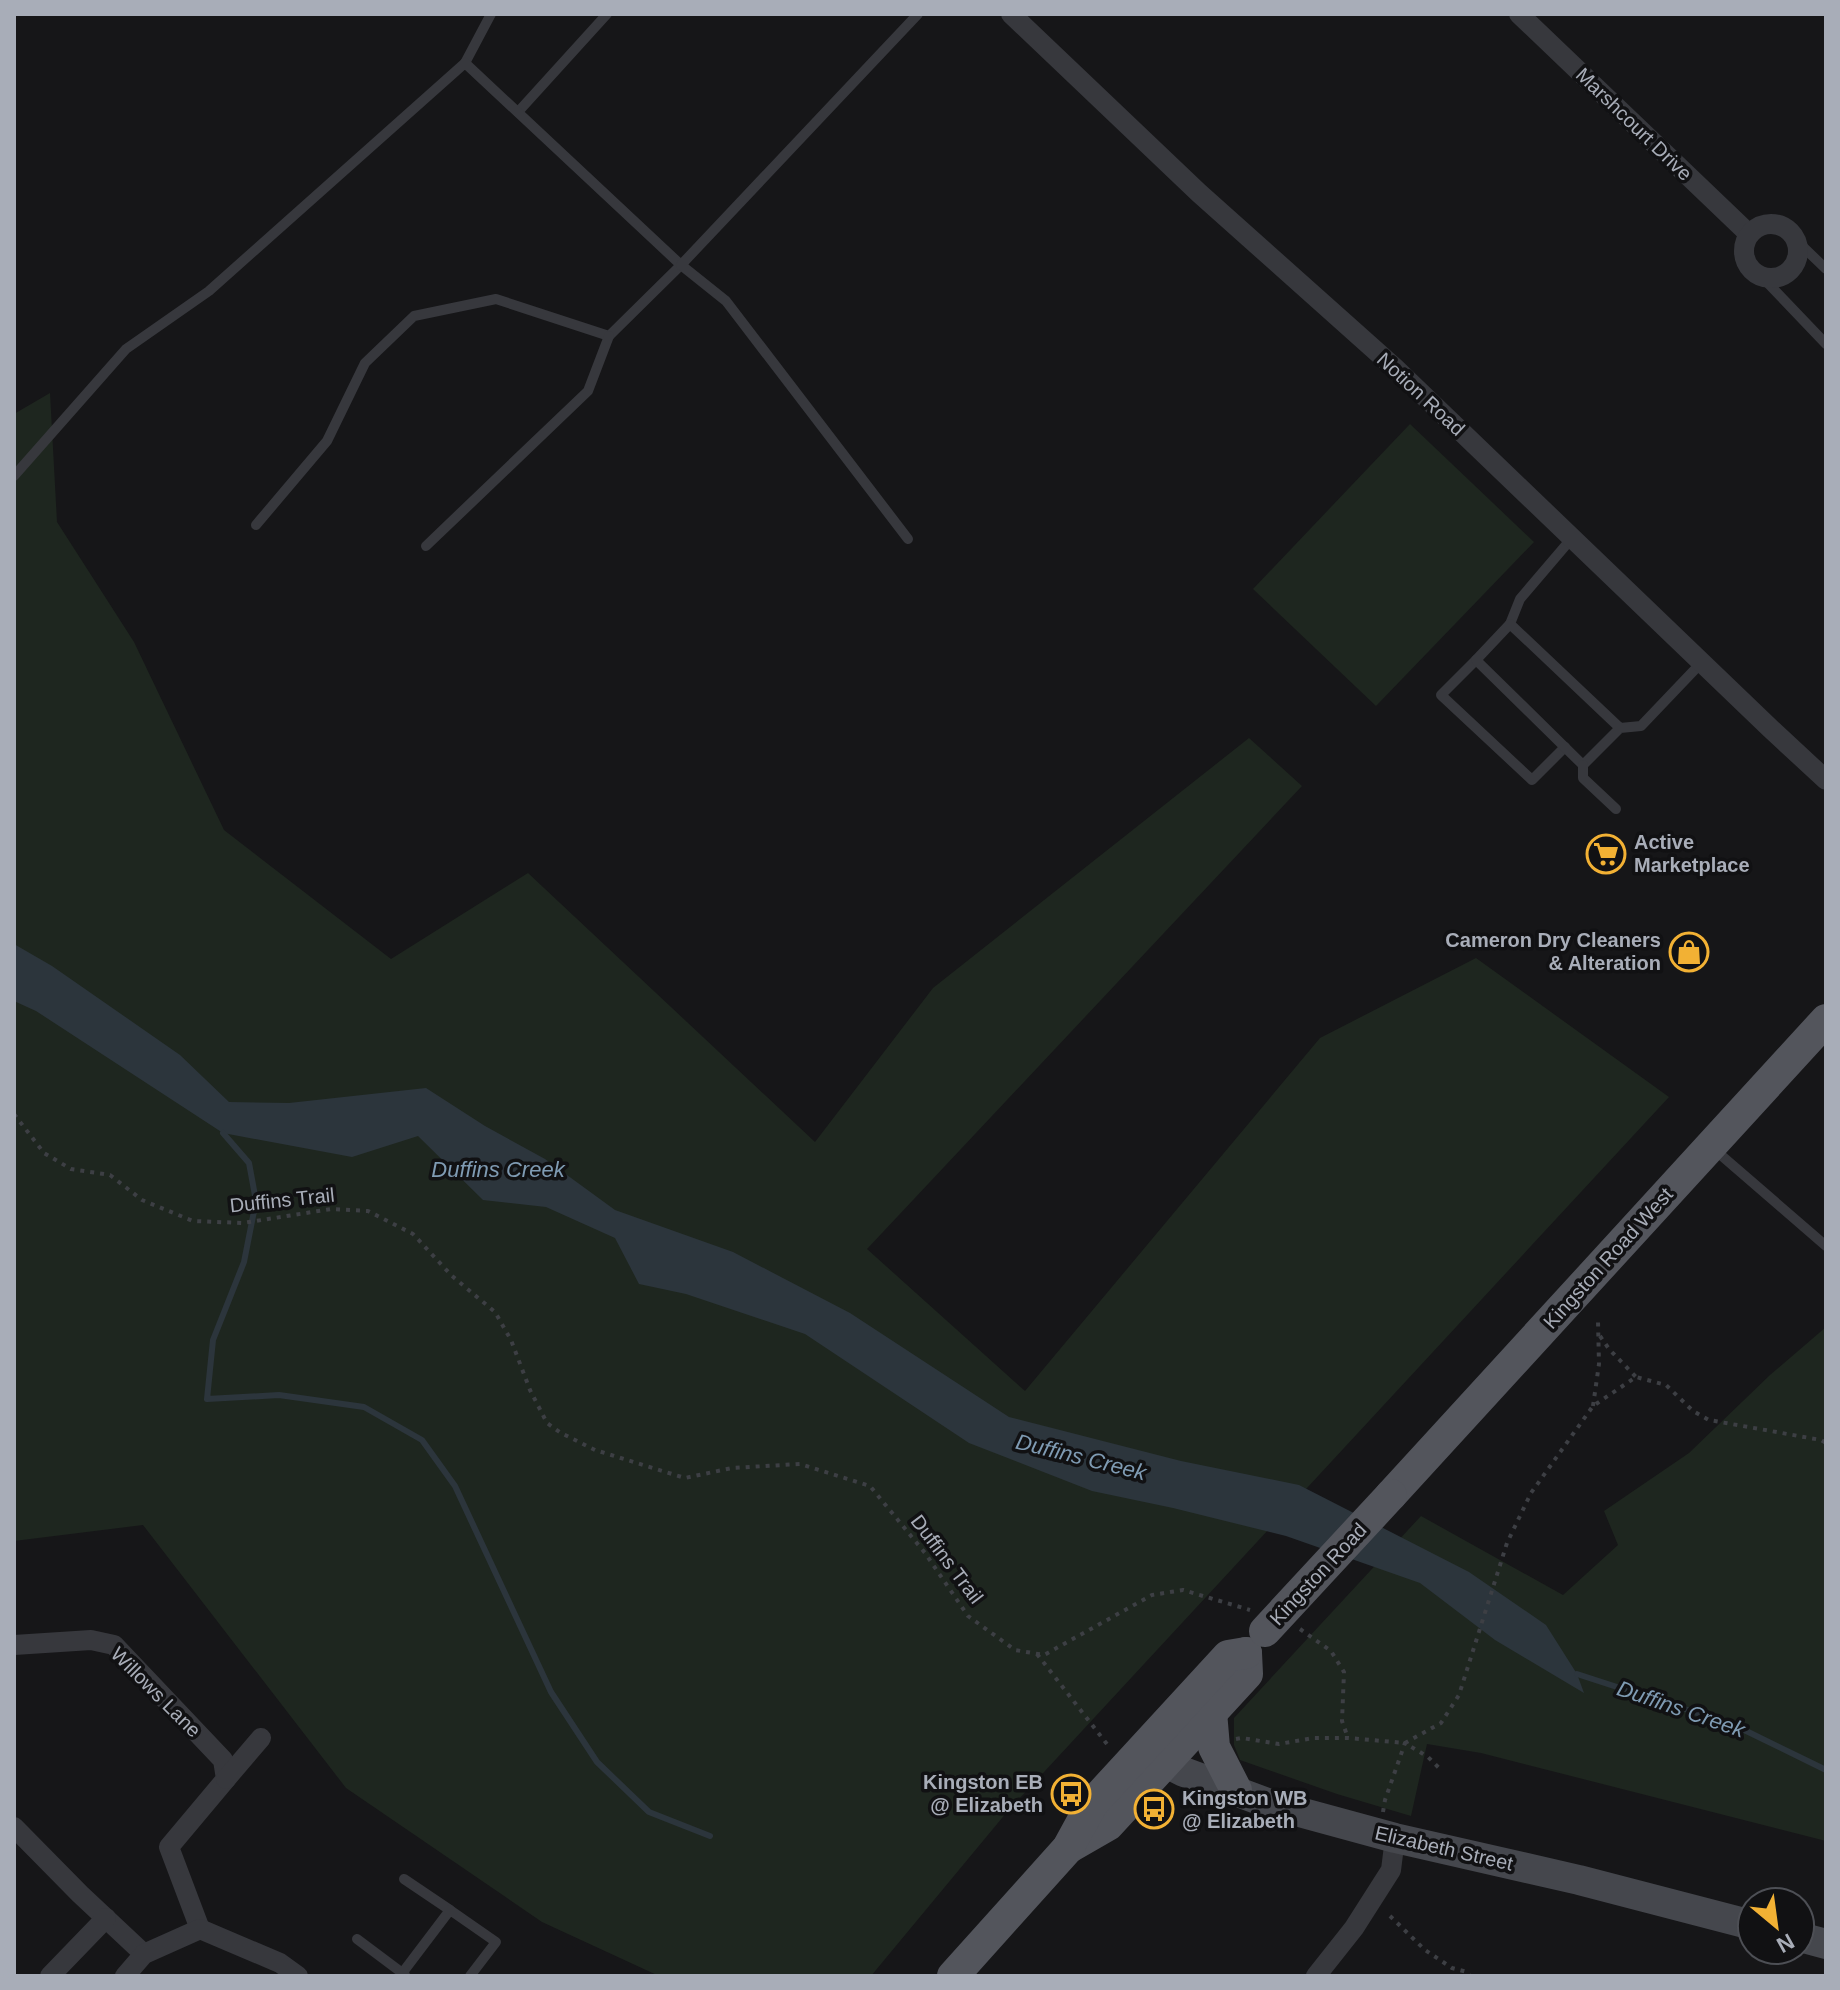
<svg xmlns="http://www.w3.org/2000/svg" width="1840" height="1990" font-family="Helvetica,sans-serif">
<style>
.green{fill:#1e261f}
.water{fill:#2c353c}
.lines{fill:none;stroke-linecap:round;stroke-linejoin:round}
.stream{stroke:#2c353c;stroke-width:6}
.path{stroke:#3d3f44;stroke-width:4;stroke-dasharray:4 6;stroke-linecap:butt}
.lane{stroke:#37383d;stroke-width:10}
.street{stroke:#37383d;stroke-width:20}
.secondary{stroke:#45474d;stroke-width:30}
.primary{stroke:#53555c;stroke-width:32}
.primary-bridge{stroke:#53555c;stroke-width:32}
.labels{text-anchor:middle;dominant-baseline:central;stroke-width:7;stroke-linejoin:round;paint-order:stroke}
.street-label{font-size:20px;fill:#a8adb8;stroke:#111113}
.poi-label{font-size:20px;font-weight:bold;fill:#a8adb8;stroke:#111113;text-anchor:start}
.water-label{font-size:22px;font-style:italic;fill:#7f9bb3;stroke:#111113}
</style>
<rect width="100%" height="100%" fill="#161618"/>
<g class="green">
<polygon points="50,393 57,522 134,642 224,830 391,959 528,873 815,1142 933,988 1249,738 1302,786 867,1249 1025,1391 1320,1038 1476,958 1669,1097 1007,1812 871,1976 659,1976 542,1922 346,1788 143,1525 14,1541 14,414"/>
<polygon points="1410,424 1534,542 1376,706 1253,589"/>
<polygon points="1826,1327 1826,1841 1481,1753 1427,1744 1411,1816 1337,1794 1240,1760 1234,1745 1234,1718 1421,1516 1563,1595 1618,1545 1604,1511 1689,1453 1770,1375"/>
</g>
<polygon class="water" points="14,944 52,966 180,1055 229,1102 289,1103 426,1088 485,1126 545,1159 615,1210 733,1252 850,1313 1009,1417 1181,1461 1299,1485 1469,1572 1546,1625 1577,1674 1584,1693 1495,1640 1420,1583 1286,1536 1173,1508 1092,1491 969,1443 805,1334 686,1294 639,1284 615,1238 546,1207 483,1200 418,1136 352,1157 223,1133 36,1011 14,1001"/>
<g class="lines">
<g class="stream">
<polyline points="223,1133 249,1163 256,1201 244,1262 213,1340 207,1399 279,1395 364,1407 422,1440 455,1486 551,1692 597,1762 649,1812 710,1836"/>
<polyline points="1577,1674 1734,1725 1826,1770"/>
</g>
<g class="path">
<polyline points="14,1114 44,1153 71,1169 110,1175 142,1200 193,1221 243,1223 331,1209 368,1211 413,1234 452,1276 495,1312 511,1340 530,1390 547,1423 561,1433 595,1450 685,1478 732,1468 800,1464 870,1486 925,1553 968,1616 1015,1650 1044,1655 1152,1595 1183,1590 1250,1610"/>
<polyline points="1600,1336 1609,1349 1636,1377"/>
<polyline points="1593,1406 1599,1364 1598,1321"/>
<polyline points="1300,1629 1331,1651 1344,1672 1342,1721 1348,1738"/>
<polyline points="1037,1654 1110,1748"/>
<polyline points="1236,1739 1242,1738 1279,1744 1313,1738 1348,1738 1405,1743 1441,1723 1459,1695 1507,1543 1531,1493 1593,1406 1636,1377 1666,1385 1693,1411 1709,1420 1821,1440 1826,1443"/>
<polyline points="1383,1812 1385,1800 1405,1743 1428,1757 1441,1770"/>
<polyline points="1390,1916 1425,1950 1452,1968 1467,1972 1470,1976"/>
</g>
<g class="lane">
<polyline points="465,63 491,14"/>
<polyline points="518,112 607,14"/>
<polyline points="1797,241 1826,269"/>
<polyline points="1762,277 1826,344"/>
<polyline points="14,476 126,349 209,291 465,63 681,265 609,336 496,299 414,316 365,363 327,441 256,525"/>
<polyline points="908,539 726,301 681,265 918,14"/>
<polyline points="426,546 588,391 609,336"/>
<polyline points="1510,624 1520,599 1572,538"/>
<polyline points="1476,660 1441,695 1532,780 1565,747"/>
<polyline points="1620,728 1510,624 1476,660 1583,765 1620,728 1641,726 1702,662"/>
<polyline points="1583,765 1583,778 1616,809"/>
<polyline points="1715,1150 1826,1246"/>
<polyline points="404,1879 450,1910"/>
<polyline points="357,1939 405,1975"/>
<polyline points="400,1976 450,1910 496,1942 470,1976"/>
</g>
<g class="street">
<polyline points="1011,14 1199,193 1395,368 1771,729 1826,780"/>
<polyline points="1519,14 1749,234"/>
<circle cx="1771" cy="251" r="27"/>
<polyline points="14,1645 91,1640 114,1645 223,1760 226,1779 169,1847 200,1929"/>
<polyline points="226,1779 261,1738"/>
<polyline points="14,1827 80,1894 144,1954"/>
<polyline points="50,1976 106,1918"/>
<polyline points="125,1976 144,1954 200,1929 280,1963 298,1976"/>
<polyline points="1316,1976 1354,1928 1391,1870 1395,1838"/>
</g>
<g class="secondary">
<polyline points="1147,1747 1164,1762 1184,1772 1270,1804 1395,1838 1579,1880 1752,1925"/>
<polyline points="1800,1937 1826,1944"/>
</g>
<g class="primary">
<polyline points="1391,1495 1826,1020"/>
<polyline points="1211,1712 1214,1747 1236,1790"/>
<polyline points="1068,1848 1108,1825 1247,1674 1246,1653"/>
<polyline points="953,1976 1068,1848 1092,1804 1228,1656 1246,1653"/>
</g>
<polyline class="primary-bridge" points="1265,1631 1391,1495"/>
</g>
<defs>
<symbol id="supermarket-ring" viewBox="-11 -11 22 22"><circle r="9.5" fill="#111113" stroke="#f2b134" stroke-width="1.5"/><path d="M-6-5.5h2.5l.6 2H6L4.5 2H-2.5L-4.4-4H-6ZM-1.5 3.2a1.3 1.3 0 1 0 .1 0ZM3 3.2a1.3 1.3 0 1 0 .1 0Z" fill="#f2b134"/></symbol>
<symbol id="shop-ring" viewBox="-11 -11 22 22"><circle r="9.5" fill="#111113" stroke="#f2b134" stroke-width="1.5"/><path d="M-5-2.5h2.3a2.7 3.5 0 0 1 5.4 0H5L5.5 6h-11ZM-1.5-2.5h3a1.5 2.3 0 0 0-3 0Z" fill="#f2b134"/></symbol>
<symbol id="bus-ring" viewBox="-11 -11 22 22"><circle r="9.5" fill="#111113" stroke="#f2b134" stroke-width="1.5"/><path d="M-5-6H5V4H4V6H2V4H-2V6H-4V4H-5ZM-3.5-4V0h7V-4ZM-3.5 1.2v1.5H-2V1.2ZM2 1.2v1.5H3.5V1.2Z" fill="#f2b134"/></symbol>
</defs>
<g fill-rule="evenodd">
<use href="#supermarket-ring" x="1584" y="832" width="44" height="44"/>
<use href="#shop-ring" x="1667" y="930" width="44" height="44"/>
<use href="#bus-ring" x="1049" y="1772" width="44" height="44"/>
<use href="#bus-ring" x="1132" y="1787" width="44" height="44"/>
</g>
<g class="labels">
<g class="street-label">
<text transform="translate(1634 124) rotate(44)">Marshcourt Drive</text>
<text transform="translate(1421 394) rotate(43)">Notion Road</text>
<text transform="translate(282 1200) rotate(-6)">Duffins Trail</text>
<text transform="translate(1608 1258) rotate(-48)">Kingston Road West</text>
<text transform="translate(947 1559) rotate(53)">Duffins Trail</text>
<text transform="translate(1318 1574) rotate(-47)">Kingston Road</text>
<text transform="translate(156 1692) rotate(45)">Willows Lane</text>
<text transform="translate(1444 1848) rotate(13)">Elizabeth Street</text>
</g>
<g class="poi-label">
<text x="1634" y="842">Active<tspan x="1634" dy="23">Marketplace</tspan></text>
<text x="1661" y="940" text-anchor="end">Cameron Dry Cleaners<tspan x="1661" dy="23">&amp; Alteration</tspan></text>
<text x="1043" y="1782" text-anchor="end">Kingston EB<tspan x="1043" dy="23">@ Elizabeth</tspan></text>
<text x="1182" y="1798">Kingston WB<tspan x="1182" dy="23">@ Elizabeth</tspan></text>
</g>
<g class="water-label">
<text x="498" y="1169">Duffins Creek</text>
<text transform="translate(1081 1457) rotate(14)">Duffins Creek</text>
<text transform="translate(1681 1709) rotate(19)">Duffins Creek</text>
</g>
</g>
<rect width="1840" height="1990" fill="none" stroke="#a8adb8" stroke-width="32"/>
<g transform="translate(1776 1926) rotate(151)"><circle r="38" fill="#111113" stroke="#4d4f55" stroke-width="2"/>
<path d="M0-6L14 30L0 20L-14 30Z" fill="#f2b134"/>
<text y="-12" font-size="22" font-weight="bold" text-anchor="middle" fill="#a8adb8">N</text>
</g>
</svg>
